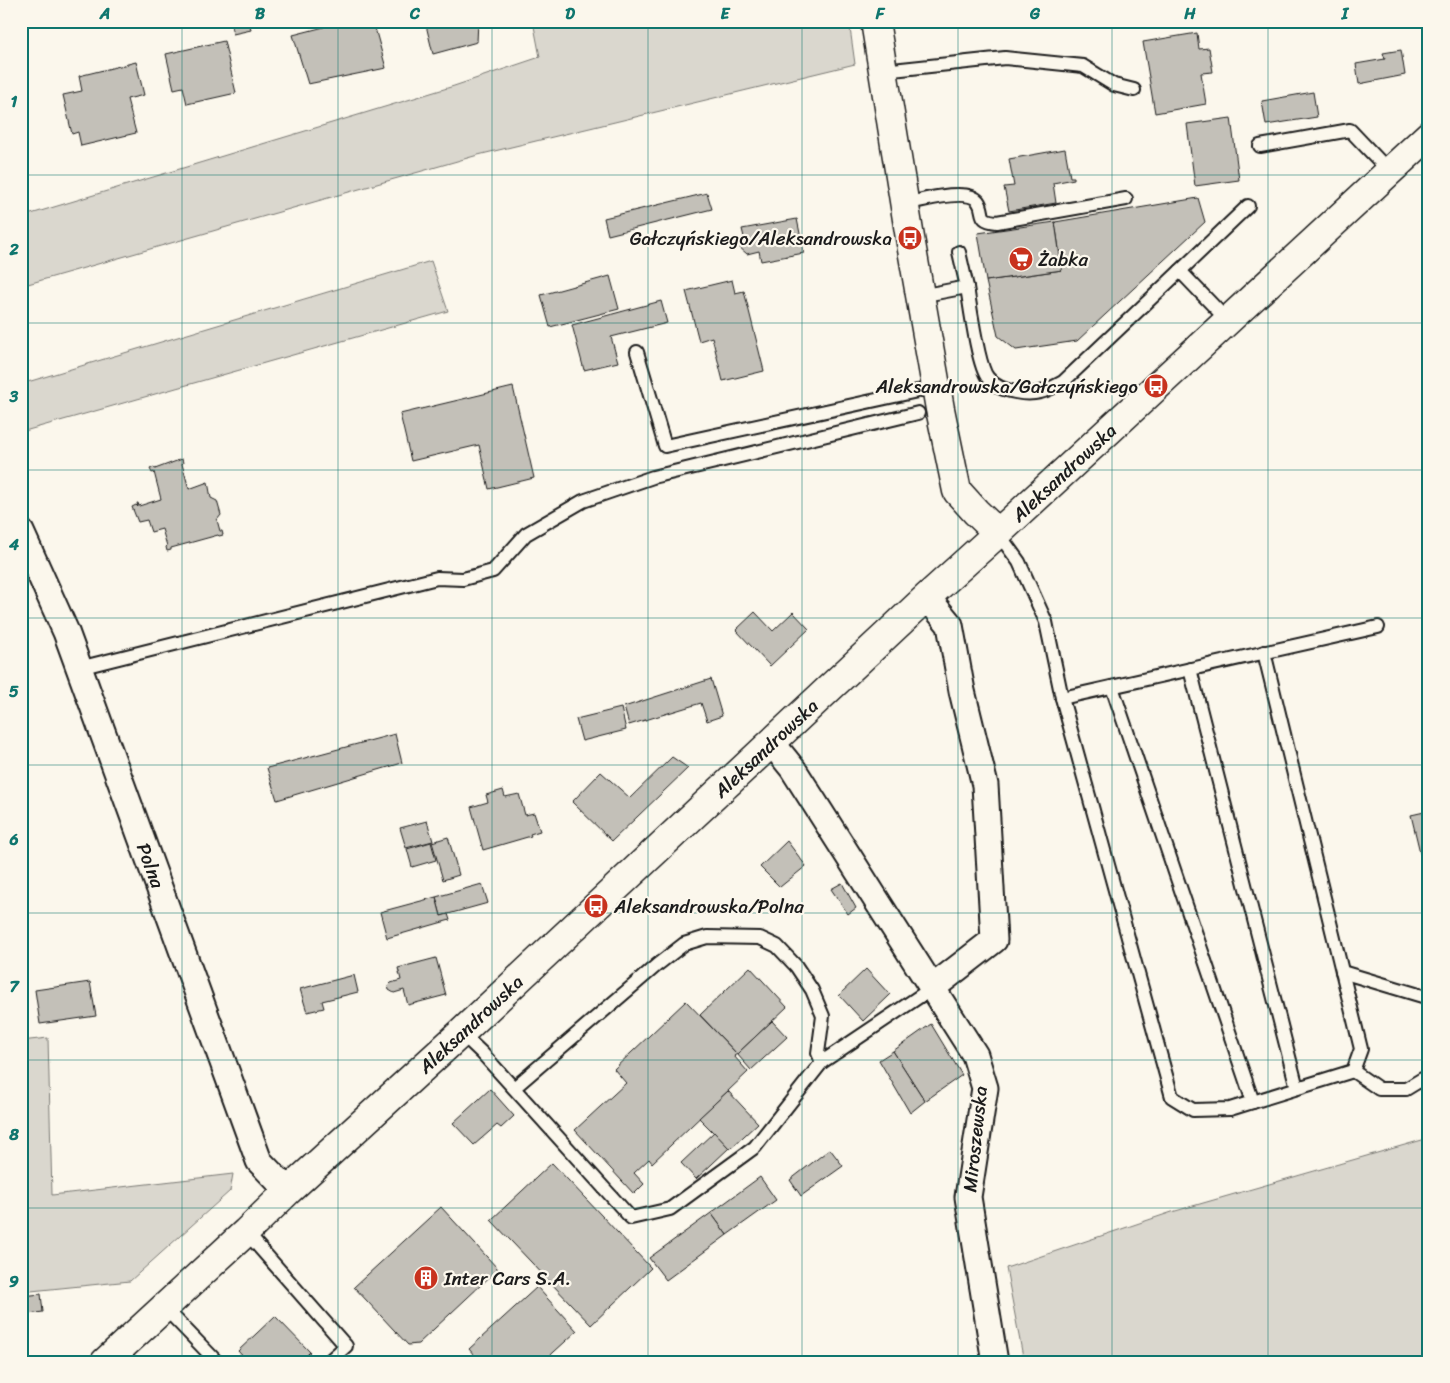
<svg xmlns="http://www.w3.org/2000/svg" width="1450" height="1383" font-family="Sriracha,sans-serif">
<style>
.green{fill:#dad7ce;stroke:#7b7a75}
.building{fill:#c3c0b8;stroke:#1c1c1c}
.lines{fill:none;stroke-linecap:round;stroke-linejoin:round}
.service-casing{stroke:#1c1c1c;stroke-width:16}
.minor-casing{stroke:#1c1c1c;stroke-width:29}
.tertiary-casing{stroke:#1c1c1c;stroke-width:31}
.secondary-casing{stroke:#1c1c1c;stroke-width:31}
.service{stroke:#fbf7ec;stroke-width:12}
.minor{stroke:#fbf7ec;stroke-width:25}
.tertiary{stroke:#fbf7ec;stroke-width:28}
.secondary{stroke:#fbf7ec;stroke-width:28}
.grid{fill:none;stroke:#0f766e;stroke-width:1;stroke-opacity:0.55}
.labels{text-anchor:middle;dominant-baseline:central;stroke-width:4.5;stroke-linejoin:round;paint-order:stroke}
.poi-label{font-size:19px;fill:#1c1c1c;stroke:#fbf7ec;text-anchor:start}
.street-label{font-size:19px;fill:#1c1c1c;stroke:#fbf7ec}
.neatline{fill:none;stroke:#0f766e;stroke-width:2}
.grid-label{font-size:16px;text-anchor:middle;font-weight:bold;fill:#0f766e}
</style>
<rect width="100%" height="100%" fill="#fbf7ec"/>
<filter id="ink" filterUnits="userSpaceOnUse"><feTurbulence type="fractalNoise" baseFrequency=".02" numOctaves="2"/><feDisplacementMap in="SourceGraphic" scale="10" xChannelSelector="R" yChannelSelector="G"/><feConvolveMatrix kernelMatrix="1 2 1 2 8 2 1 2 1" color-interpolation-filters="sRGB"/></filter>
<g filter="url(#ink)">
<g class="green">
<polygon points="533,21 849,21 855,64 478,155 21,286 21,217 454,86 540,57"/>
<polygon points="431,261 448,311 21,432 21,384"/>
<polygon points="48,1038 52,1195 233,1174 230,1191 130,1281 21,1292 21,1041"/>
<polygon points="1429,1138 1429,1362 1024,1362 1006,1268 1172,1212"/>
</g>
<g class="building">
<polygon points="230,21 249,21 251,30 233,34"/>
<polygon points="323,21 373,21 386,68 308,84 293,35 324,27"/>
<polygon points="425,21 478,21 477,42 433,54"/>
<polygon points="1197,33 1199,49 1209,48 1213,72 1201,73 1206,104 1155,113 1143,42"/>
<polygon points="224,41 236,93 187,104 183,87 174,89 166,54"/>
<polygon points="1401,50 1405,75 1359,84 1356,64 1385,59 1383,53"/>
<polygon points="136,62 144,95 127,99 136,133 81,146 78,132 72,134 63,95 82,91 79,76"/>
<polygon points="1313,92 1317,117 1266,125 1262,101"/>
<polygon points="1231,118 1239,180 1195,186 1187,124"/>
<polygon points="1065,149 1070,177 1074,177 1074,179 1053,183 1056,203 1009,211 1004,187 1014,186 1009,159"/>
<polygon points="707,193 712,209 608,235 604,218"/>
<polygon points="1198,198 1205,222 1077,341 1016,350 998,336 986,281 1062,270 1055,222"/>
<polygon points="797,219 804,253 761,261 759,251 747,254 739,247 744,237 742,229"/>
<polygon points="1055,222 1062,270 986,281 978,233"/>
<polygon points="610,276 619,309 550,327 541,295"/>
<polygon points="732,280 735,293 744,291 764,371 723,381 712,337 699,341 686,291"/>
<polygon points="661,301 667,323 611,337 618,362 584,370 572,325"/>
<polygon points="513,387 534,478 489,489 479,445 411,461 400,414"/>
<polygon points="182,459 183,463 182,464 189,489 208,482 211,498 217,501 221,515 217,520 220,531 222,531 223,535 219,536 218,535 171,548 171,550 167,551 166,547 167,546 162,529 151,532 147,520 138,522 132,507 136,505 138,507 137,503 138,503 139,506 161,499 154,472 152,473 150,469 154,467 155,469"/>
<polygon points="755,612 773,631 793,612 809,629 770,666 736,630"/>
<polygon points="711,679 722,716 707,721 701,703 629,725 624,707"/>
<polygon points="621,708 626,730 582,741 576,719"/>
<polygon points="395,734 402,763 277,800 267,768"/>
<polygon points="672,757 688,768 612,841 572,802 601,772 630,798"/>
<polygon points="503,790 505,797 519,794 525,815 534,813 540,831 530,834 531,836 483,850 471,807 488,802 486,795"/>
<polygon points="1429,811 1429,872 1425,873 1411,815"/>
<polygon points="427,821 433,841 406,848 400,828"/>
<polygon points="448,837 459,875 443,880 432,842"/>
<polygon points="787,841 806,866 780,887 760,867"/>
<polygon points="431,842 436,860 412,867 407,849"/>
<polygon points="842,883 856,908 848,914 831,889"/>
<polygon points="482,884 488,903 441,916 436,897"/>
<polygon points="436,897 441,916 448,914 450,920 387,938 380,912"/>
<polygon points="436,958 446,995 408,1005 404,990 394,993 389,990 388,986 391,983 401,980 398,968"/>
<polygon points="750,967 787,1007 737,1054 700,1015"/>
<polygon points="866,969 890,995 863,1021 839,995"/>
<polygon points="354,975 358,992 322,1001 324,1008 307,1012 300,989"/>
<polygon points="90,982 96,1016 40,1024 35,990"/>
<polygon points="686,1001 737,1054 734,1056 748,1072 652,1163 649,1159 634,1173 644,1184 634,1194 575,1130 626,1083 614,1069"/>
<polygon points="772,1021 787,1037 751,1070 737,1054"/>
<polygon points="931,1024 962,1075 925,1101 893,1051"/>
<polygon points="893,1051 925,1101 910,1113 879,1060"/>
<polygon points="490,1089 514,1116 501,1128 497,1125 474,1145 453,1123"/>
<polygon points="728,1091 758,1123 730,1149 699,1118"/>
<polygon points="714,1132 729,1148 696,1179 681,1163"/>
<polygon points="830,1149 843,1166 801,1196 790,1180"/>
<polygon points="552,1163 651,1268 591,1325 491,1220"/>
<polygon points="760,1177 776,1200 727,1235 711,1213"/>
<polygon points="441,1207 498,1269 418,1344 408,1345 354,1287"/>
<polygon points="711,1213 727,1235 666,1280 649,1258"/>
<polygon points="537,1287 577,1331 543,1362 480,1362 469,1349"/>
<polygon points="21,1294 23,1294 23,1296 41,1294 43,1312 21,1315"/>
<polygon points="275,1316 310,1352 300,1362 248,1362 238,1351"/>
</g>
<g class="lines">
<defs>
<g id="service">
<polyline points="883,71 1005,58 1083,66 1114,85 1134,90"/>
<polyline points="1260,146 1350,130 1389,171"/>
<path d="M905,204C920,201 967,187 978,201C986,212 976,220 997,222L1126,199"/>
<polyline points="959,252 967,287"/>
<polyline points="1180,271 1248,206"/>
<path d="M920,296L967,287C970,305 978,367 988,378C995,387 1004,390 1015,392C1035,396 1045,392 1063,382L1180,271L1227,320"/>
<polyline points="637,352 665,446 936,387"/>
<polyline points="998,533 1019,562 1046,622 1062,698 1378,627"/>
<polyline points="79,668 437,578 463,579 493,571 526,534 583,501 653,477 918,413"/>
<polyline points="1190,669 1297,1088"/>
<polyline points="1112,687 1253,1102"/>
<polyline points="1062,698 1172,1097 1193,1110 1230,1109 1353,1071 1361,1049 1264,652"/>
<polyline points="1342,972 1429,998"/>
<polyline points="461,1033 482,1053 631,1218 670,1209 755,1147 822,1062 932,988"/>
<polyline points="1353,1071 1379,1089 1406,1089 1429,1075"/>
<polyline points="514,1088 657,965 684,944 707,937 760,938 777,946 796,966 812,990 823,1016 818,1053 822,1062"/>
<polyline points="246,1232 346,1346 328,1362"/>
<polyline points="165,1308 217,1362"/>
</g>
<g id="minor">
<path id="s1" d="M21,532L66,632L259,1161L288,1191"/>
<polyline points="927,597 950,625 962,691 985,785 994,940 932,988"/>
<polyline points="772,743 793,769 975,1055 985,1088 968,1197 995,1362"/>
</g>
<polyline id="tertiary" points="875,21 910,238 940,409 957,491 976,512 998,533"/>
<g id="secondary">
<path id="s2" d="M105,1362L246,1232L288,1191L461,1033L927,597L998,533L1429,135"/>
</g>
</defs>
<use href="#service" class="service-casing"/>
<use href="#minor" class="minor-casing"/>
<use href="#tertiary" class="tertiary-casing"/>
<use href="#secondary" class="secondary-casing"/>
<use href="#service" class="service"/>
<use href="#minor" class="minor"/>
<use href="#tertiary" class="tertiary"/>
<use href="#secondary" class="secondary"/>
</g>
</g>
<path class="grid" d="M182,21V1362M338,21V1362M492,21V1362M648,21V1362M802,21V1362M958,21V1362M1112,21V1362M1268,21V1362M21,175H1429M21,323H1429M21,470H1429M21,618H1429M21,765H1429M21,913H1429M21,1060H1429M21,1208H1429"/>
<defs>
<symbol id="bus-disc" viewBox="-11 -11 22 22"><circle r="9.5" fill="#c8321e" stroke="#fbf7ec"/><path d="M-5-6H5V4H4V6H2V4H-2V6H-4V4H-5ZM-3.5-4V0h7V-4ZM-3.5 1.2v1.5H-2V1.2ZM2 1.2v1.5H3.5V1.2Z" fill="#fff"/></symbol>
<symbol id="supermarket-disc" viewBox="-11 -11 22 22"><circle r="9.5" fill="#c8321e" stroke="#fbf7ec"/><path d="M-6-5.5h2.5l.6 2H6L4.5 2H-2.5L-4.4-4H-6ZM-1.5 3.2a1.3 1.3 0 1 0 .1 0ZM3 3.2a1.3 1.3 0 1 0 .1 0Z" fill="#fff"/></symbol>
<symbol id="building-disc" viewBox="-11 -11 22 22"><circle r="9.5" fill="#c8321e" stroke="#fbf7ec"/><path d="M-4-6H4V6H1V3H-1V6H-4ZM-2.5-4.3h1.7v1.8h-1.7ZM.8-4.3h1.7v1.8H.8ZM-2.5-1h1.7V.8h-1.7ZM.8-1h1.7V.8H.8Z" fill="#fff"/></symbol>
</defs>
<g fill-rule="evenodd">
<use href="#bus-disc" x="896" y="224" width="28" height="28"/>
<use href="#supermarket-disc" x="1007" y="245" width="28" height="28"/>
<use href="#bus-disc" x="1142" y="372" width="28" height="28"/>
<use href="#bus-disc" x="582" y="892" width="28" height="28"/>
<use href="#building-disc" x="412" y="1264" width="28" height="28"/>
</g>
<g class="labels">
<g class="poi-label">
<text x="892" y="238" text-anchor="end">Gałczyńskiego/Aleksandrowska</text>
<text x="1038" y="259">Żabka</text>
<text x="1138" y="386" text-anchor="end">Aleksandrowska/Gałczyńskiego</text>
<text x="614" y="906">Aleksandrowska/Polna</text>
<text x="444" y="1278">Inter Cars S.A.</text>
</g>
<g class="street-label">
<text stroke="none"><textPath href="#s2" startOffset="1308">Aleksandrowska</textPath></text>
<text stroke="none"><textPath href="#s2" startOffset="902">Aleksandrowska</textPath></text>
<text stroke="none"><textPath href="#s1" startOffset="358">Polna</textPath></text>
<text stroke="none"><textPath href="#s2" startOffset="498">Aleksandrowska</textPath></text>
<text transform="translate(975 1139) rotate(-84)">Miroszewska</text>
</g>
</g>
<rect width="1450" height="1383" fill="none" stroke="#fbf7ec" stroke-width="55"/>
<rect x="28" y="28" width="1394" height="1328" class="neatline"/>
<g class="grid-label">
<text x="105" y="19">A</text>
<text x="260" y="19">B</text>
<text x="415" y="19">C</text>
<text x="570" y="19">D</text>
<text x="725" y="19">E</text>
<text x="880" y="19">F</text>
<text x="1035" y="19">G</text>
<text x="1190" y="19">H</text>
<text x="1345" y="19">I</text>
<text x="14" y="107">1</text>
<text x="14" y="255">2</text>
<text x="14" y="402">3</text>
<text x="14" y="550">4</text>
<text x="14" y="697">5</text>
<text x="14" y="845">6</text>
<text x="14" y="992">7</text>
<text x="14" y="1140">8</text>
<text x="14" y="1287">9</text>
</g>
</svg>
